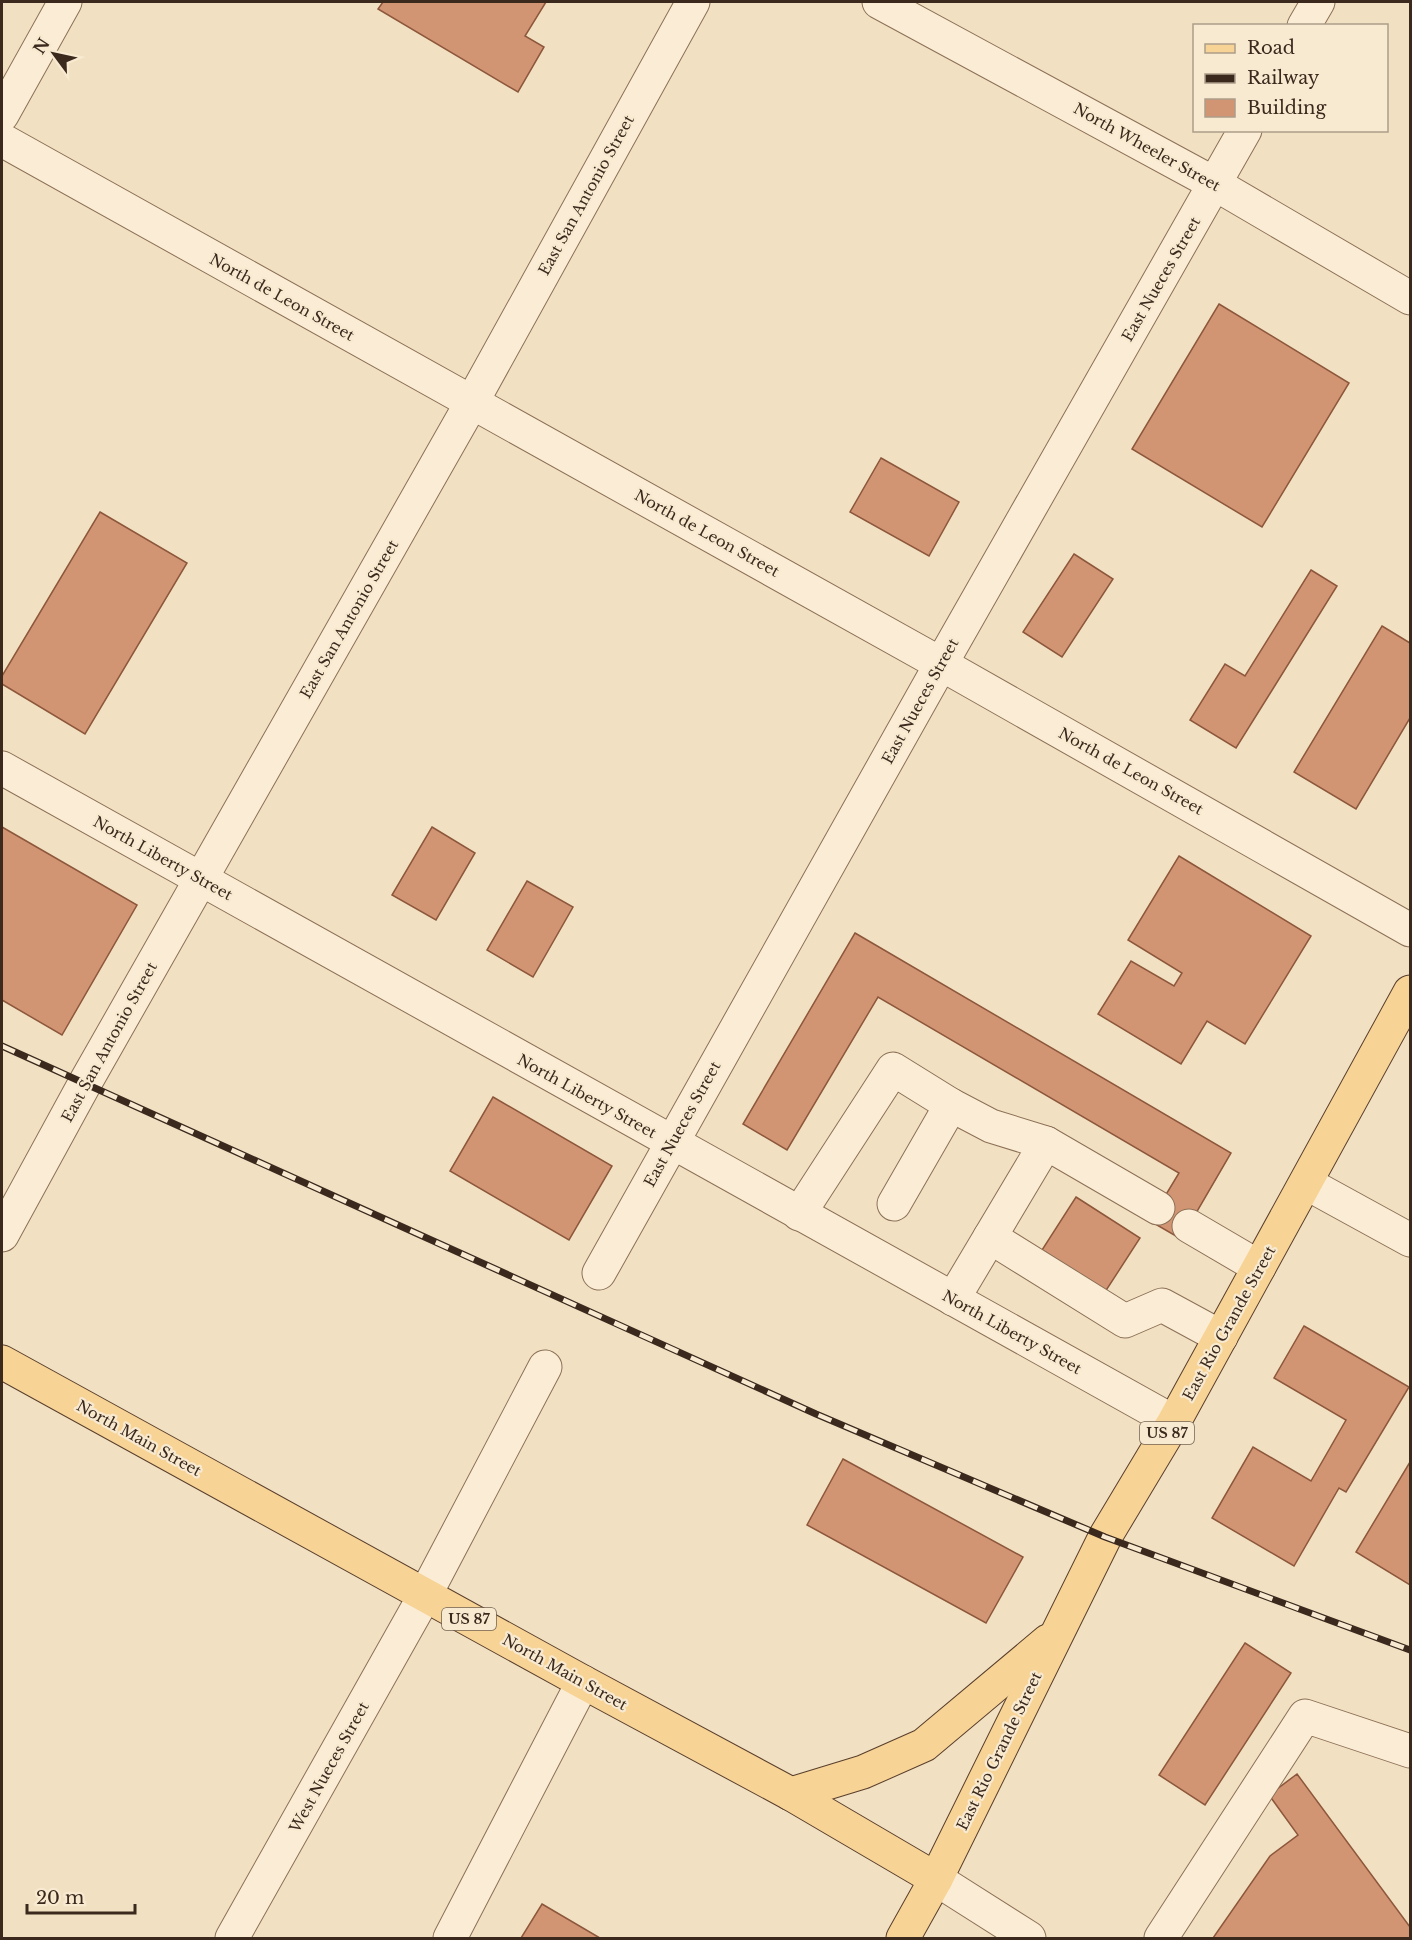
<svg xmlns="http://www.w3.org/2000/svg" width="1412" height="1940" font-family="'Libre Baskerville',serif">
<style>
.building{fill:#d29574;stroke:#8d573b;stroke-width:1.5}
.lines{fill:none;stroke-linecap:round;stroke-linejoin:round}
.minor-casing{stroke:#8c7057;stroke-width:35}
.major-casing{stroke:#593e2c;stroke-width:35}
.minor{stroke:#fbedd5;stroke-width:33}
.major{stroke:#f7d396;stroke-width:33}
.rail-casing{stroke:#3b291d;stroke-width:7}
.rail{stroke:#f8ead1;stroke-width:4.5;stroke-dasharray:14;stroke-linecap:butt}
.labels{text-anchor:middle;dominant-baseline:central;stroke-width:4.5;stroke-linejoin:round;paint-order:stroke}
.shield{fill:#f8ead1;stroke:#746353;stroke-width:1.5}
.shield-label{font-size:14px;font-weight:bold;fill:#3b291d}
.street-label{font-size:15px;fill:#3b291d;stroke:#f8ead1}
</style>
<rect width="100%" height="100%" fill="#f1e0c1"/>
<g class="building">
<polygon points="383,2 546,2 525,36 544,47 518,92 378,9"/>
<polygon points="1219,304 1349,383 1262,527 1132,449"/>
<polygon points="881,458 959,502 929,556 850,512"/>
<polygon points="100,512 187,563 85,734 2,684 2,676"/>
<polygon points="1074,554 1113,579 1062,657 1023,632"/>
<polygon points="1311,570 1337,586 1236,748 1190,720 1225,664 1245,676"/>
<polygon points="1382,626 1410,643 1410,718 1356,809 1294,772"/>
<polygon points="2,827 137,905 62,1035 2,1000"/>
<polygon points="432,827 475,853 436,920 392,895"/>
<polygon points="1179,856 1311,936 1245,1044 1207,1021 1181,1064 1098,1014 1131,961 1174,986 1182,973 1128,940"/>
<polygon points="527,881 573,907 533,977 487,950"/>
<polygon points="855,933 1231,1153 1181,1239 1150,1221 1179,1173 878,997 787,1150 743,1124"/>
<polygon points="493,1097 612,1166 569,1240 450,1171"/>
<polygon points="1076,1197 1140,1238 1105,1292 1042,1250"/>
<polygon points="1304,1326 1409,1387 1346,1492 1339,1488 1294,1566 1212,1518 1253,1447 1311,1481 1346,1420 1274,1378"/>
<polygon points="843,1459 1023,1557 986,1623 807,1525"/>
<polygon points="1410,1462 1410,1585 1356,1552"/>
<polygon points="1245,1643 1291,1673 1205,1805 1159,1775"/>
<polygon points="1297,1774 1410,1927 1410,1938 1213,1938 1270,1856 1298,1835 1269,1795"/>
<polygon points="542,1904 600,1938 521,1938"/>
</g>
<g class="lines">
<defs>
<g id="minor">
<polyline points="879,2 1215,184 1410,298"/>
<polyline points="1304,26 1318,2"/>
<polyline points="2,115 65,2"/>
<polyline points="2,140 941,664 1410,930"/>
<polyline points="2,768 1174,1422"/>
<polyline points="951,1105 991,1126 1046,1143 953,1299"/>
<polyline points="1046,1143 1158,1208"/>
<polyline points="1306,1183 1410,1240"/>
<polyline points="799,1214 893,1069 951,1105 894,1204"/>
<polyline points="1189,1226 1259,1267"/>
<polyline points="2,1235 85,1083 472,402 693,2"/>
<polyline points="990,1237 1125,1321 1162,1305 1221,1337"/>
<polyline points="599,1273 941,664 1245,130"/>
<polyline points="936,1879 1029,1938"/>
<polyline points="232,1938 425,1595 545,1367"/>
<polyline points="450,1938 583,1682"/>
<polyline points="1161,1938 1305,1716 1410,1751"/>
</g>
<g id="major">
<polyline points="2,1362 583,1682 791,1794 936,1879"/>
<polyline points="791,1794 863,1772 924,1745 1048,1641"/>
<polyline points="903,1938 936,1879 1105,1537 1174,1422 1410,992"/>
</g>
</defs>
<use href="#minor" class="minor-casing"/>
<use href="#major" class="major-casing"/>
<use href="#minor" class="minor"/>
<use href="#major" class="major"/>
<defs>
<polyline id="rail" points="2,1046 816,1414 1105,1537 1410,1650"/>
</defs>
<use href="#rail" class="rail-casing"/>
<use href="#rail" class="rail"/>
</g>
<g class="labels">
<g class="shield">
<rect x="1140" y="1422" width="54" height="22" rx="4.5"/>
<rect x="442" y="1608" width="54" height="22" rx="4.5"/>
</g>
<g class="shield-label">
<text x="1167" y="1433">US 87</text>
<text x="469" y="1619">US 87</text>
</g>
<g class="street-label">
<text transform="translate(1147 147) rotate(29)">North Wheeler Street</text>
<text transform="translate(586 195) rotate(-61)">East San Antonio Street</text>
<text transform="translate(1161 279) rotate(-60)">East Nueces Street</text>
<text transform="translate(282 297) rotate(29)">North de Leon Street</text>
<text transform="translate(707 533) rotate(29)">North de Leon Street</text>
<text transform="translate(349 619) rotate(-60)">East San Antonio Street</text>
<text transform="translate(920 701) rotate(-61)">East Nueces Street</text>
<text transform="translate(1131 771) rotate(29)">North de Leon Street</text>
<text transform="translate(163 858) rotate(29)">North Liberty Street</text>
<text transform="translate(109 1042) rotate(-61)">East San Antonio Street</text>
<text transform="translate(587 1096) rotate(29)">North Liberty Street</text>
<text transform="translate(682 1124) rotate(-61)">East Nueces Street</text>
<text transform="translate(1229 1323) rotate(-61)">East Rio Grande Street</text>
<text transform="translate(1012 1332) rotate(29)">North Liberty Street</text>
<text transform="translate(139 1438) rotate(29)">North Main Street</text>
<text transform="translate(565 1672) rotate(29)">North Main Street</text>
<text transform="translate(999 1751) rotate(-64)">East Rio Grande Street</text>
<text transform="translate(329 1767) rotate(-61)">West Nueces Street</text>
</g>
</g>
<rect width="1412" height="1940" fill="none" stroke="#3b291d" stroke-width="6"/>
<rect x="1193" y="24" width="195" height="108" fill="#f8ead1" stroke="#ac9d89" stroke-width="1.5"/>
<rect x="1205" y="44" width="30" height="9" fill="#f7d396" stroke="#ac9d89" stroke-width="1.5"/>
<text x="1247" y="54" font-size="18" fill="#3b291d">Road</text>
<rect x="1205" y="74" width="30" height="9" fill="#3b291d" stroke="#ac9d89" stroke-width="1.5"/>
<text x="1247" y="84" font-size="18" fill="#3b291d">Railway</text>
<rect x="1205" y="99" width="30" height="18" fill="#d29574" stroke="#ac9d89" stroke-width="1.5"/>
<text x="1247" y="114" font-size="18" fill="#3b291d">Building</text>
<g transform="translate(54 54) rotate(303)" stroke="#f8ead1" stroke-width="4.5" paint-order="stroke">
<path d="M0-4.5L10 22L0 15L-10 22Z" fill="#3b291d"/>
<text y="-9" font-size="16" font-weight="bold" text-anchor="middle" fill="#3b291d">N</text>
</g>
<path d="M27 1904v9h108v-9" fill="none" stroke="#3b291d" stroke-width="3"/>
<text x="36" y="1904" font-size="18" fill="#3b291d" stroke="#f8ead1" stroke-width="4.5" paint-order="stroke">20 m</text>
</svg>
